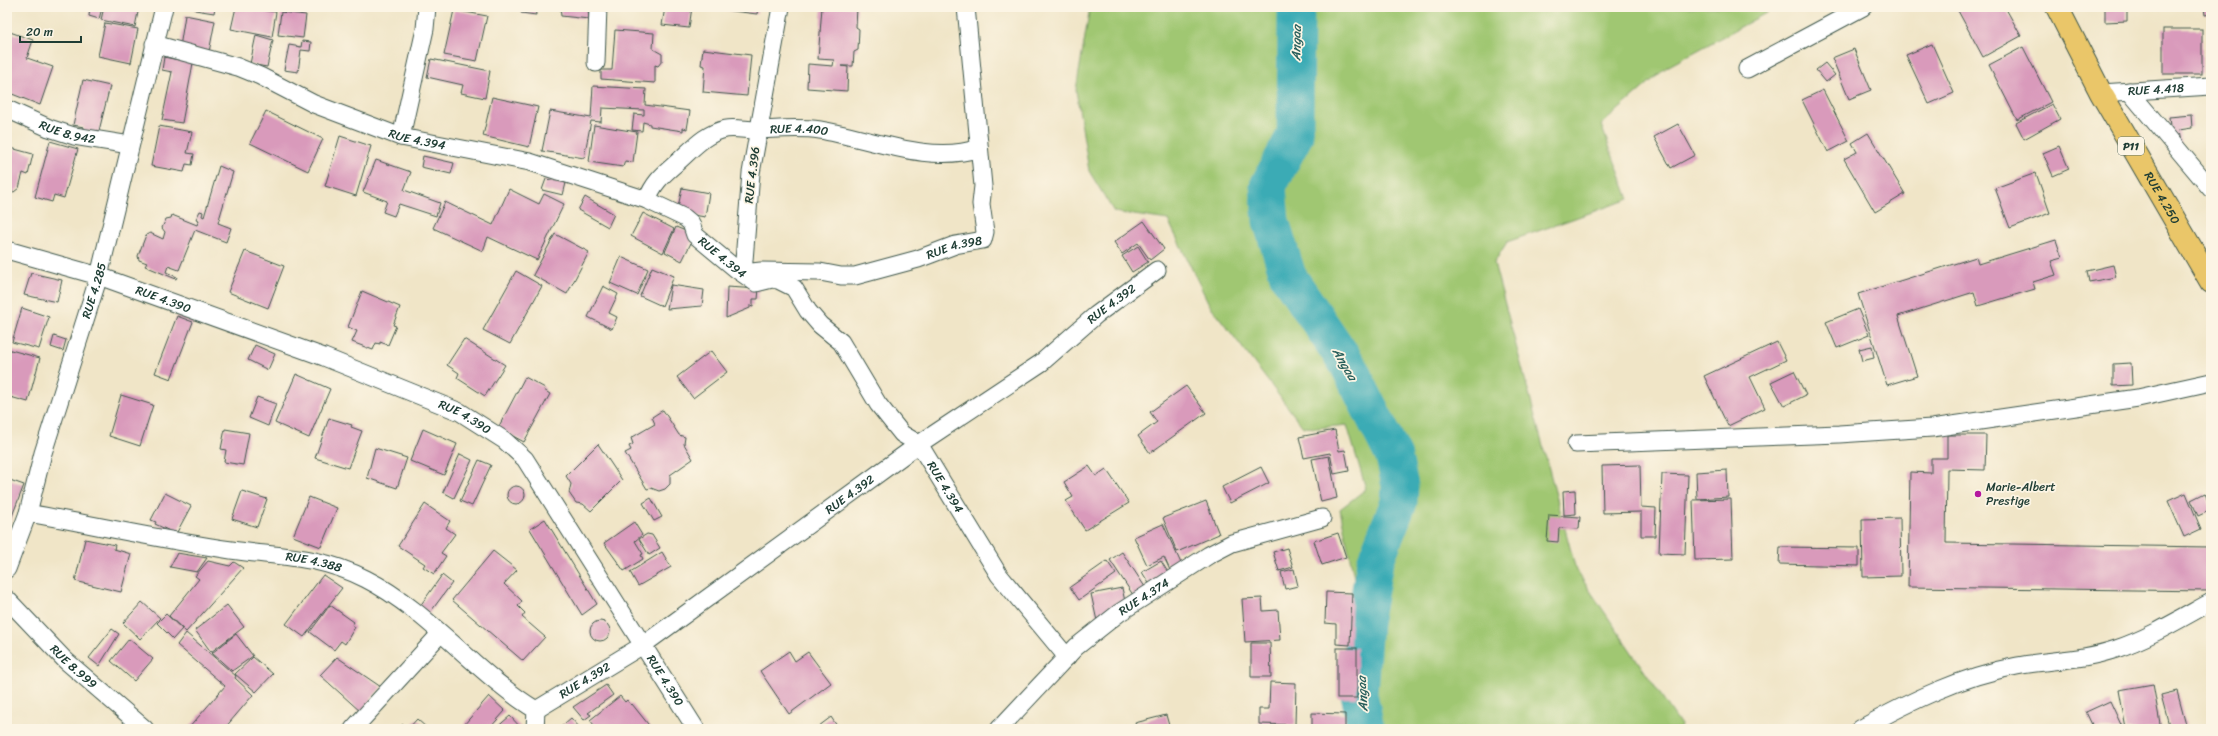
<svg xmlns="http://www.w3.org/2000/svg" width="2218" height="736" font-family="Sriracha,sans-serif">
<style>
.green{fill:#a0c772;stroke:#608253}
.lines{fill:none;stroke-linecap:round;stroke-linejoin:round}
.river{stroke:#3aabb5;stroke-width:37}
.building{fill:#d99abb}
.minor-casing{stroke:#3e564a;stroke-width:19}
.primary-casing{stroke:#3e564a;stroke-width:24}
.minor{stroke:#fff;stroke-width:17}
.primary{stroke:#eac669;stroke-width:22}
.poi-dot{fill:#b5179e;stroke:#fcf5e5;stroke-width:1.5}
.labels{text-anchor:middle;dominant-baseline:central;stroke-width:3.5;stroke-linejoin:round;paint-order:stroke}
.shield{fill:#fcf5e5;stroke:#617469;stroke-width:1}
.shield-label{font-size:11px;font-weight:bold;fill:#1f3d34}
.street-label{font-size:12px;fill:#1f3d34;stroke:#fcf5e5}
.poi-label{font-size:12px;fill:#1f3d34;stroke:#fcf5e5;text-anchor:start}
.water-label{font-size:13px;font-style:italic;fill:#275e5b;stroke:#fcf5e5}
</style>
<rect width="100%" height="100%" fill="#fcf5e5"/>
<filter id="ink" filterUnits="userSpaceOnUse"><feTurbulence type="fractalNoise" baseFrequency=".025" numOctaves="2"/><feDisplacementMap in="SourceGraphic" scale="8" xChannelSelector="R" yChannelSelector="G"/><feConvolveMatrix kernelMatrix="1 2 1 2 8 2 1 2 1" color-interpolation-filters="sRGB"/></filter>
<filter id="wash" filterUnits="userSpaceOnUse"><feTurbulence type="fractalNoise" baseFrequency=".012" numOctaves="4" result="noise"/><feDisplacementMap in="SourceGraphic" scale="16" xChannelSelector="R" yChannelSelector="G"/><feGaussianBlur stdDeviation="0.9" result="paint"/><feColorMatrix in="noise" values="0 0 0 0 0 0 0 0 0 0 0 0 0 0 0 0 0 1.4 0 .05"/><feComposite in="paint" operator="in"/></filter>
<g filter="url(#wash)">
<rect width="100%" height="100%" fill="#f0e5c7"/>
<polygon class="green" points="1090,7 1777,7 1667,67 1601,125 1629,199 1507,242 1494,263 1576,570 1681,725 1680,729 1347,729 1349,692 1361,612 1340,509 1366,489 1347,425 1317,428 1303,427 1209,304 1168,220 1114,212 1089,171 1076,90"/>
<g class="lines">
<polyline class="river" points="1296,7 1295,135 1268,186 1271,221 1288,276 1348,365 1394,457 1400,486 1399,502 1375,562 1364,624 1359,693 1366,729"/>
</g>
<g id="blocks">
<g class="building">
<polygon points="77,7 87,7 86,10"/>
<polygon points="90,7 102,8 99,19 89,16"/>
<polygon points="104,7 139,7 135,27 101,20"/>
<polygon points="196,7 215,7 214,13 195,10"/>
<polygon points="236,7 276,12 272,37 231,29"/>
<polygon points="258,7 272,7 271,10"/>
<polygon points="273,7 294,7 294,12 273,10"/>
<polygon points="520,7 535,7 536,15 521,13"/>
<polygon points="560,7 588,8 589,19 561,16"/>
<polygon points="665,7 692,7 689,28 662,25"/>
<polygon points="716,7 758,7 757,14 716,9"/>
<polygon points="822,7 857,7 856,27 859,29 858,50 854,52 853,66 842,66 848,67 847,91 807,88 808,64 833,66 834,60 818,59"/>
<polygon points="1956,7 2005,7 2021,36 1983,57"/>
<polygon points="2105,7 2127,7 2127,21 2105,22"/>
<polygon points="2204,7 2211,7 2211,14 2205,15"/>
<polygon points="454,10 487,16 477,61 444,55"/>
<polygon points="281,12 306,15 303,38 278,35"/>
<polygon points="185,15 215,21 209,52 180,47"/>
<polygon points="105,23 138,29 131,63 98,56"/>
<rect x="2163" y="29" width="39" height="45"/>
<polygon points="615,30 654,33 653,49 662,54 662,61 658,66 655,65 655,83 601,79 601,70 612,70"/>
<polygon points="7,31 33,40 27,58 53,67 40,105 7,92"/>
<polygon points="256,35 273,40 267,67 250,64"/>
<polygon points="302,41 311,42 310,51 301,50 298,72 284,70 289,45 301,47"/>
<polygon points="1932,44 1954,93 1929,104 1906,55"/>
<polygon points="2023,47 2051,102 2017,120 1989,65"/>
<polygon points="703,49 751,55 747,96 703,92 705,66 701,65"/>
<polygon points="1854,49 1871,90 1849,99 1832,58"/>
<polygon points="164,57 193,63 182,123 162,120 172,72 162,70"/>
<polygon points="431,59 490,71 485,98 461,93 463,85 427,77"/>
<polygon points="1825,63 1835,75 1826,82 1816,70"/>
<polygon points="83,80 110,86 97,139 82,135 84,127 73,125"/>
<polygon points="593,86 646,89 645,105 690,111 687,129 683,128 683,131 650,126 650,124 643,122 642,131 632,130 634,114 644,115 644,110 602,108 601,122 591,121 584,158 542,151 550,111 591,118"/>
<polygon points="1823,90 1849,141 1828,152 1802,100"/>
<polygon points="492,97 538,107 529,147 483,136"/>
<polygon points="2052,104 2060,119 2024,139 2016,123"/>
<polygon points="266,111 323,139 308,171 250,143"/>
<polygon points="2191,115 2192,128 2179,130 2181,144 2172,145 2169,117"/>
<polygon points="1678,124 1695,155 1671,168 1654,137"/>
<polygon points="594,125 637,132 633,162 625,161 623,167 589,162"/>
<polygon points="159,126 192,132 187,153 194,154 192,165 186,164 184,172 151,166"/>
<polygon points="1868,133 1905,194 1875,212 1844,159 1857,152 1852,143"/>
<polygon points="340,136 371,146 356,196 325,186"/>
<polygon points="50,141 78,149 64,198 54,195 52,202 35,197"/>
<polygon points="2059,146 2069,169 2053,176 2043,153"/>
<polygon points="7,147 33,154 28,175 23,173 19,188 14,192 7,190"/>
<polygon points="423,156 454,163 451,174 421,167"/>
<polygon points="376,160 411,172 404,190 440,203 436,216 399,204 394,216 383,212 387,201 363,192"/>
<polygon points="219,166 233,172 218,223 231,228 226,242 195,230 179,270 168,266 166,272 177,277 176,279 145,266 147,263 139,260 138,256 146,235 150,233 163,239 165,232 162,228 166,219 171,218 172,215 197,225 199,220 196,219 200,211 203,212 202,216 204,217"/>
<polygon points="2036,173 2050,213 2010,228 1995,188"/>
<polygon points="546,179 566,183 563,195 542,190"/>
<polygon points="682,188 709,193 705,217 677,212"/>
<polygon points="509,189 539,204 544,194 564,204 537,260 488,237 483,251 433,228 445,202 493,225"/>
<polygon points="585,197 614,214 608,227 578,210"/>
<polygon points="643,213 674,229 663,253 631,236"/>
<polygon points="1144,221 1164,249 1150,260 1138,243 1122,254 1114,242"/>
<polygon points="676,227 695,235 682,261 665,252"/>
<polygon points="555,234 589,252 567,294 533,275"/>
<polygon points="2056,240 2062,258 2051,261 2056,275 2033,282 2035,289 1978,306 1974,292 1898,316 1917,376 1887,385 1858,294 1976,257 1978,264"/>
<polygon points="1138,246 1148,262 1132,272 1122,256"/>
<polygon points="245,251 284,266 268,308 228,292"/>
<polygon points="621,257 648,269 637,295 610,283"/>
<polygon points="2113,265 2116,277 2089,282 2087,271"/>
<polygon points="652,267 674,276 662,306 640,296"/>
<polygon points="516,271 542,286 510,344 483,330"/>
<polygon points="31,273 62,280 57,302 24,295"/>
<polygon points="671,285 704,290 702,306 667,309"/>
<polygon points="603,286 618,294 609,313 617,317 612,329 588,317"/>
<polygon points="727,287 759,289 758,299 753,299 753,306 750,305 750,308 726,318"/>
<polygon points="362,291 400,307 393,325 396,326 388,345 380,342 380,344 376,343 373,350 352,342 357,331 348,327"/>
<polygon points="22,308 49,317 39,349 12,342"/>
<polygon points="1858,309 1869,335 1837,348 1826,322"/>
<polygon points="177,316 193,322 171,379 155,373"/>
<polygon points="54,336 66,340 63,351 51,347"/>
<polygon points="464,339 505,365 485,396 457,378 459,373 447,365"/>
<polygon points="1777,342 1786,360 1750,377 1765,408 1728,426 1704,376"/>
<polygon points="255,345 275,354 268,370 248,360"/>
<polygon points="1872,346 1874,358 1862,361 1859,349"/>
<polygon points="7,349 40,358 28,402 7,396"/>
<polygon points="711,351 727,372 693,398 677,377"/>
<polygon points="2131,363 2132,385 2113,386 2113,364"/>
<polygon points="1794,371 1806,395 1784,406 1771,382"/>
<polygon points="296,374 330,389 309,438 275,423"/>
<polygon points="525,377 545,388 544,390 550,394 524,442 498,428"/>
<polygon points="1186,386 1206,413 1150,453 1138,436 1157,422 1150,412"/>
<polygon points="121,395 153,405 140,446 109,436"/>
<polygon points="257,397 276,404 268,426 249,418"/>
<polygon points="663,410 679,435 685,437 684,444 693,459 670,475 670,484 665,489 659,491 651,488 647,489 625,453 631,450 629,446 633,444 631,438 655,424 652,417"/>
<polygon points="329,418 352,425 351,427 362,431 348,468 315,458"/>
<polygon points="7,420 10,420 8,430 7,430"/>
<polygon points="225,429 249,433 243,465 224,462 226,450 221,449"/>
<polygon points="423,429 457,444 444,475 410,461"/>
<polygon points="1335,430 1339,451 1345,450 1349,471 1334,474 1330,453 1304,458 1299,437"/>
<polygon points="1947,435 1986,435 1985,470 1947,469 1946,543 2209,547 2209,591 1908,587 1910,472 1931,473 1931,458 1947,458"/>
<polygon points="598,444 622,480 591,511 583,504 576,503 569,493 571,484 566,476"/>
<polygon points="375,448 407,458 397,488 367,478"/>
<polygon points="460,454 472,460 454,498 443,492"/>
<polygon points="1329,456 1337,498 1321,502 1312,459"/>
<polygon points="479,460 491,465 472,506 460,501"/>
<polygon points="1640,465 1641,507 1656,508 1655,536 1641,536 1641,512 1603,513 1602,466"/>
<polygon points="1089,466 1096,476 1106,469 1129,503 1085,530 1066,501 1073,497 1064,482"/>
<polygon points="1261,467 1269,483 1230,503 1222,487"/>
<polygon points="1727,470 1728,497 1697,499 1696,472"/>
<polygon points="1662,474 1688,475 1685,554 1659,553"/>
<polygon points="7,479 24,485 7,529"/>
<circle cx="516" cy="495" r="9"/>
<polygon points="1575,490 1576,514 1564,515 1563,491"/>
<polygon points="242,491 267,499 257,527 232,519"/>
<polygon points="165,493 191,506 176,534 155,524 156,522 151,520"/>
<polygon points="2186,493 2201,529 2184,537 2168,501"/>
<polygon points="2205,493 2211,510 2198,516 2191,500"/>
<polygon points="309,497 337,508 321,547 293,536"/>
<polygon points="651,498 662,517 654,521 643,503"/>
<polygon points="1731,499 1733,559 1695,560 1693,500"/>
<polygon points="1206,501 1219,534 1177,552 1163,518"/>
<polygon points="425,504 450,521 446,528 455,534 441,553 446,556 434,574 423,567 425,564 398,546"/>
<polygon points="1549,515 1580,517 1579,529 1559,528 1558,542 1547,541"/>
<polygon points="1900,518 1901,576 1863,577 1862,519"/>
<polygon points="545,519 597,604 582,615 530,529"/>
<polygon points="634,522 642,535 635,541 643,554 641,555 643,559 624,571 604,543"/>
<polygon points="1163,524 1185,572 1173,577 1164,557 1147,565 1134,537"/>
<polygon points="1338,533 1346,557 1322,565 1314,541"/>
<polygon points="647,534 652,535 660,548 649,555 639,539"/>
<polygon points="85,539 115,545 114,549 131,554 121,592 75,581"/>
<polygon points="1780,547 1859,548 1859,566 1779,564"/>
<polygon points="1287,548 1293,567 1279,571 1273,552"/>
<polygon points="493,551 517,570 504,584 522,601 518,606 525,613 522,617 545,637 523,661 452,600"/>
<polygon points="662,552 671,567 638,586 630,572"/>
<polygon points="1122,552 1151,596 1139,604 1110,560"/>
<polygon points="177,553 207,558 197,572 170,567"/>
<polygon points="208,561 230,566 234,562 243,568 186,632 169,616 199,579 195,576"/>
<polygon points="1107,561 1116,574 1079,600 1070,587"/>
<polygon points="1161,561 1172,579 1153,590 1142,572"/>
<polygon points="1294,569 1298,586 1285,589 1281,572"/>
<polygon points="323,575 342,588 304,637 286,624"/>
<polygon points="442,575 452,583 429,614 420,606"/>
<polygon points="1122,588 1128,615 1097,621 1091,594"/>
<polygon points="1326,592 1352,593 1350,645 1336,644 1336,624 1325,623"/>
<polygon points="1262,598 1263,611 1278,610 1280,640 1245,642 1242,599"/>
<polygon points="142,602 160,618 140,639 123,623"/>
<polygon points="227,605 244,627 211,652 195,630"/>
<polygon points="330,605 354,622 352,625 355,627 345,644 341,641 334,650 310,632"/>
<polygon points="166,614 182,629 173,639 157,623"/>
<circle cx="600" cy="631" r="10"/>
<polygon points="112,629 119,634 99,666 89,658"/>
<polygon points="186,633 236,676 235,678 253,695 224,729 188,729 225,686 177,645"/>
<polygon points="236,634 253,656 232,671 212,653"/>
<polygon points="129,639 153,659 134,681 111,661"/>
<polygon points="1251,643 1270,643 1271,677 1251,677"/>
<rect x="1337" y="648" width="20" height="50"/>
<polygon points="789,651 795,661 808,652 831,683 789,714 760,671"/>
<polygon points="253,657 273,674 256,692 235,674"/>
<polygon points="337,657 381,687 361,712 320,675"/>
<polygon points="1270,682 1296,683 1295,725 1259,724 1259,709 1269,709"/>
<polygon points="2153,684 2161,729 2126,729 2119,690"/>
<polygon points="606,685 613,695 588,713 591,715 584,720 573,707"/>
<polygon points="2177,691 2186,725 2170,729 2161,695"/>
<polygon points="489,696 505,711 489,729 466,729 463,726"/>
<polygon points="620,696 625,702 627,700 631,705 632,704 652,729 597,729 590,720"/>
<polygon points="2110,701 2123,729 2094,729 2086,712"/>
<polygon points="1312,713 1345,714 1345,729 1312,729"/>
<polygon points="1166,715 1170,729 1137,729 1135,723"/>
<polygon points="510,716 522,729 495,729"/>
<polygon points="831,717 839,729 815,729"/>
<polygon points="571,718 581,729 558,729"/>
<polygon points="417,719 428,729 408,729"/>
<polygon points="403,724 408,729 398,729"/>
<polygon points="1282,727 1305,728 1305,729 1282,729"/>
</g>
</g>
</g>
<g filter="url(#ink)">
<use href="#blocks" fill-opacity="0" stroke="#3e564a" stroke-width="1"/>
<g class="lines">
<defs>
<g id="minor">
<path id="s1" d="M781,7L751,173L743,273L761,271L820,272L841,276H855L918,259L955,245L983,240L985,232L981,204L983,186L966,7"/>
<path id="s2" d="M154,44L238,67L260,76L314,104L401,137L530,162L647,200L685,218L691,223L695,235L736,269L756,283L772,279L778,280L794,288L808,311L820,325L841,342L878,404L902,434L919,444L999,575L1067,657"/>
<polyline points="596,63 598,7"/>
<polyline points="1747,69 1863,7"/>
<polyline points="2129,91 2211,189"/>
<path id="s3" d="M2101,93L2211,86"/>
<path id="s4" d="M7,109L49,128L74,136L130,145"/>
<polyline points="401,137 425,29 427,7"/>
<path id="s5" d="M647,200C655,179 666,173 682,158C695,146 707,133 726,129C737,127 749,131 760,130C781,129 799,127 820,130C869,138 930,165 979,148"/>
<path id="s6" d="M7,250L99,276L324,357L460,412L504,440L525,459L696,729"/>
<polyline points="1576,444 1839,434 1932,428 2138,398 2211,382"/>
<path id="s7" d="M28,513C95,525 163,540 231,550C280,557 319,555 366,579C428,610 476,674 536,710L535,729"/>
<path id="s8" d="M7,569L28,513L43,453L99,276L164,7"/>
<path id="s9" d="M7,599L65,660L145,729"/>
<path id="s10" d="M536,710L643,645L919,444L1041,363L1096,315L1157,270"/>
<polyline points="353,729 440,634"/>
<path id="s11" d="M999,729L1076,647L1119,613L1209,555L1232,543L1322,518"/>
<path d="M1860,729C1909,702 1962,676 2017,666C2050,660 2084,660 2116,649C2149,638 2180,619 2211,602"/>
</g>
<g id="primary">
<path id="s12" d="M2057,7L2101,93L2211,282"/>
</g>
</defs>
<use href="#minor" class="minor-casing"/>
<use href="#primary" class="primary-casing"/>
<use href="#minor" class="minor"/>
<use href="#primary" class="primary"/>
</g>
</g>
<circle class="poi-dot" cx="1978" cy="494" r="4"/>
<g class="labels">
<rect class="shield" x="2118" y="137" width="26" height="18" rx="3"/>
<g class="shield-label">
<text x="2131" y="146">P11</text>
</g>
<g class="street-label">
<text stroke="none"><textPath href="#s3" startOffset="55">RUE 4.418</textPath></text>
<text stroke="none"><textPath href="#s4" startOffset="65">RUE 8.942</textPath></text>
<text stroke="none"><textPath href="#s5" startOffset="182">RUE 4.400</textPath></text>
<text stroke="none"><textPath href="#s2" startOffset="281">RUE 4.394</textPath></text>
<text transform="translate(752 175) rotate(-83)">RUE 4.396</text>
<text stroke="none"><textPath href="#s12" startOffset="218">RUE 4.250</textPath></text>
<text stroke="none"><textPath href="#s1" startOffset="485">RUE 4.398</textPath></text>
<text stroke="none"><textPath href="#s2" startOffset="617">RUE 4.394</textPath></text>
<text stroke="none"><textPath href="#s8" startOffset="292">RUE 4.285</textPath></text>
<text stroke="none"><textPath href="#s6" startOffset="164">RUE 4.390</textPath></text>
<text stroke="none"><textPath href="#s10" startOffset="705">RUE 4.392</textPath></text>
<text stroke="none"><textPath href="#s6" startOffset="488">RUE 4.390</textPath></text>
<text stroke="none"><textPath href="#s2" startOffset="953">RUE 4.394</textPath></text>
<text stroke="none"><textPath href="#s10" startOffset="381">RUE 4.392</textPath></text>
<text stroke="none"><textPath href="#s7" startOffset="290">RUE 4.388</textPath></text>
<text stroke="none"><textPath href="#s11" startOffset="197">RUE 4.374</textPath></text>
<text stroke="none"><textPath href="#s9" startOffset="95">RUE 8.999</textPath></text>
<text stroke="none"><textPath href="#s10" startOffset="57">RUE 4.392</textPath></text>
<text stroke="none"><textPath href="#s6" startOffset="824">RUE 4.390</textPath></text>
</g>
<g class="poi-label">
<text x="1986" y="487">Marie-Albert<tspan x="1986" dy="14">Prestige</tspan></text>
</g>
<g class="water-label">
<text transform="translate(1296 43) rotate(-89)">Angaa</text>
<text transform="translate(1345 364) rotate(60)">Angaa</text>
<text transform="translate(1362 694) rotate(-93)">Angaa</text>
</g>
</g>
<rect width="2218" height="736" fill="none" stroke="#fcf5e5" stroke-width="24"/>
<path d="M20 36v6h61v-6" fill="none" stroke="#1f3d34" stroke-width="2"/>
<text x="26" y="36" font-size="12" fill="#1f3d34" stroke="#fcf5e5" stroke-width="3" paint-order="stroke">20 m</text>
</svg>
